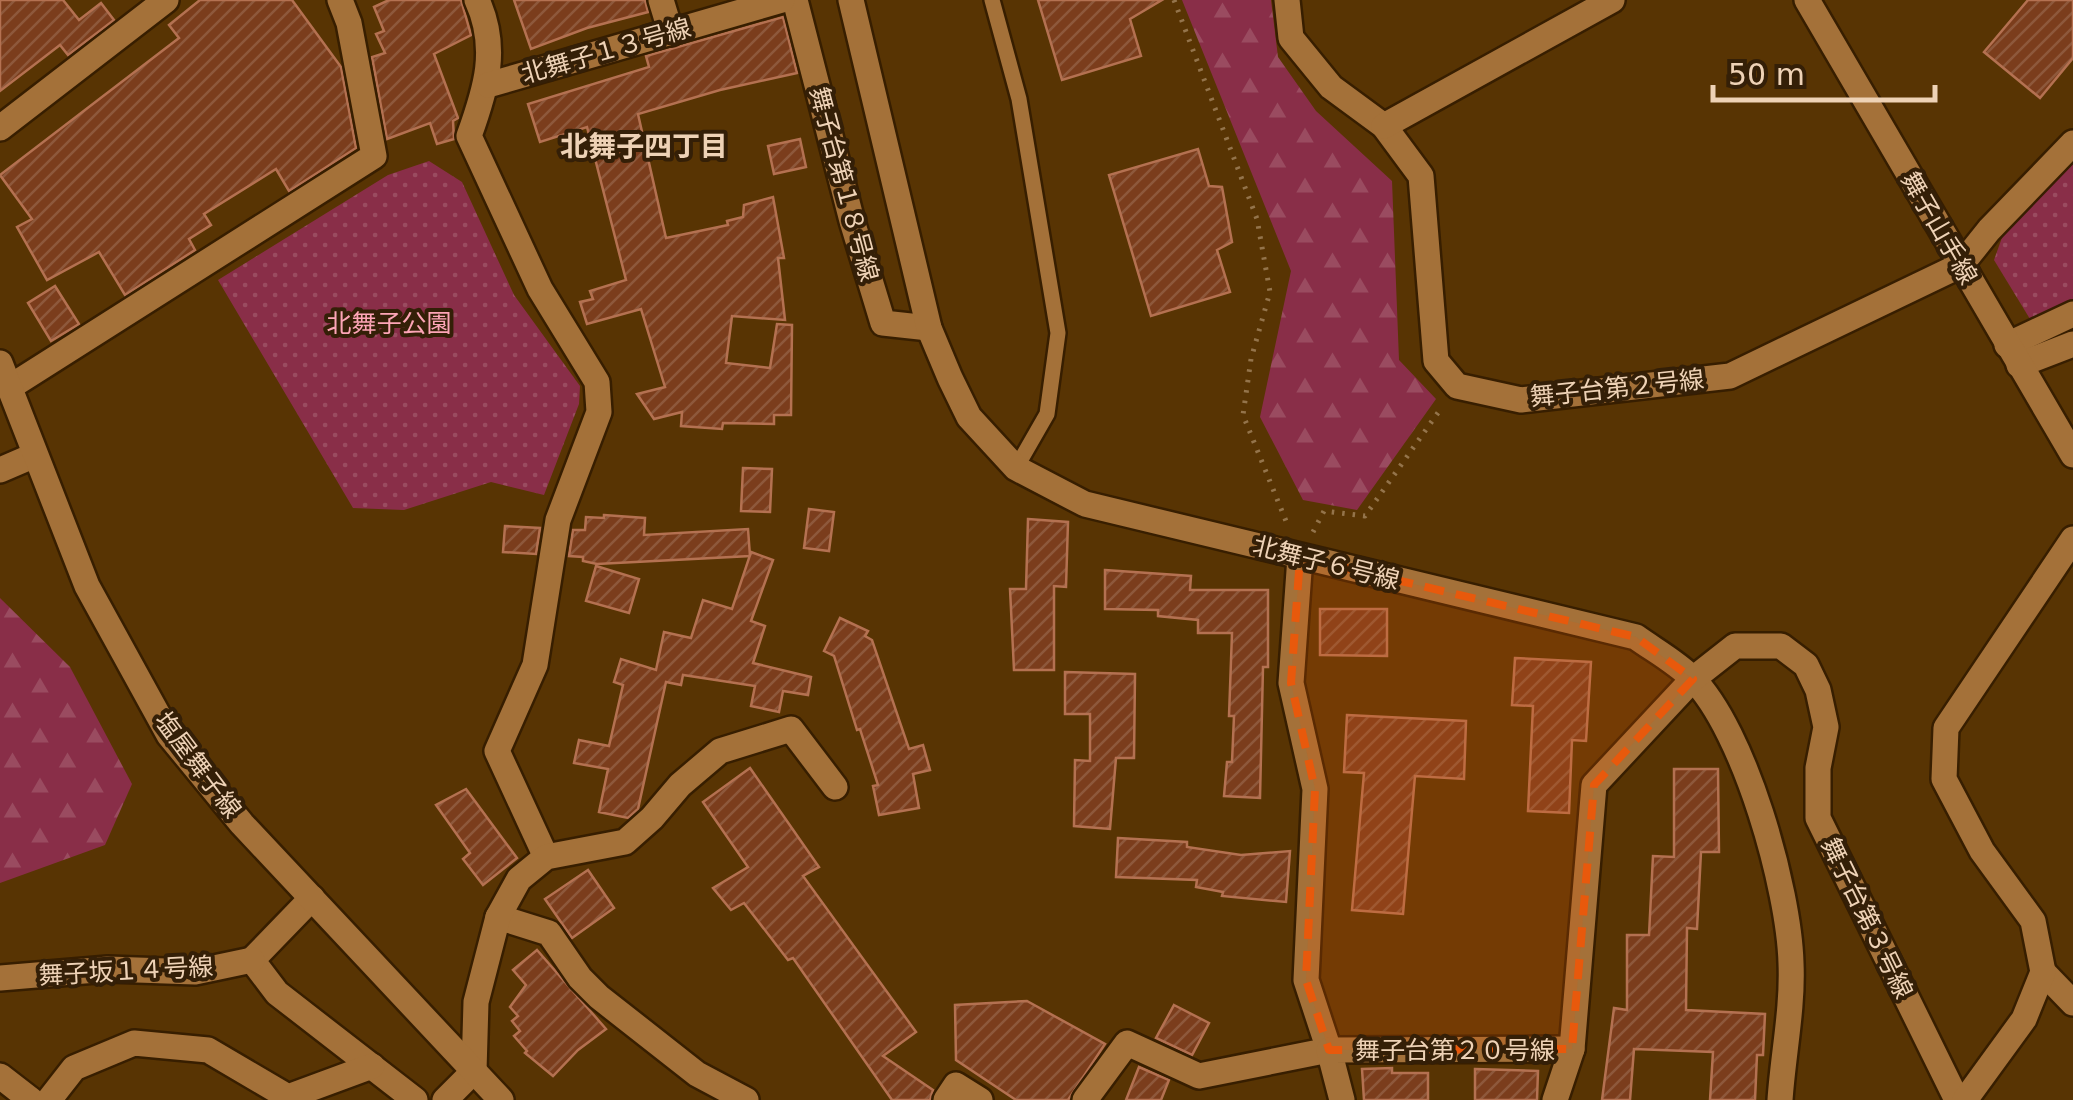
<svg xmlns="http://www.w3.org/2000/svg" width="2073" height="1100" font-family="'DejaVu Sans','Noto Sans JP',sans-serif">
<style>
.green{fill:url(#green-dots)}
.forest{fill:url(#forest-firs)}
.building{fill:url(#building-hatch);stroke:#b47151;stroke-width:2.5}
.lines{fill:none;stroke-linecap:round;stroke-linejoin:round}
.service-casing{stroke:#371e00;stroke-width:20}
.minor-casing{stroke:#371e00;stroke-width:30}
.tertiary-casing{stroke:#371e00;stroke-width:30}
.path{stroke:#94744b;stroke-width:5;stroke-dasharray:2.5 8;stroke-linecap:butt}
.service{stroke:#a47139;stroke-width:15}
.minor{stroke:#a47139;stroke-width:25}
.tertiary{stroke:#a47139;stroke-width:25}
.marked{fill:#e8590c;fill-opacity:0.2;stroke:#e8590c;stroke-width:8;stroke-dasharray:20 12;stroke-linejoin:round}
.labels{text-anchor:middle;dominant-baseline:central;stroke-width:8;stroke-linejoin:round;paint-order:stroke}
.street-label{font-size:25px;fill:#eed2b6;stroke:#341f07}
.park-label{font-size:25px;fill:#fda5b7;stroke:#341f07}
.neighbourhood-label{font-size:28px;font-weight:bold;fill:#eed2b6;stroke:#341f07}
</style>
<defs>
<pattern id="green-dots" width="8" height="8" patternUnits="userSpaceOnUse" patternTransform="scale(2.5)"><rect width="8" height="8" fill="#892e48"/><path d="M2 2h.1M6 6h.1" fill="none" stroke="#9a4b60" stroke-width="1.8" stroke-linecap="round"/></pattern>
<pattern id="forest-firs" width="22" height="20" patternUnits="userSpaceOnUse" patternTransform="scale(2.5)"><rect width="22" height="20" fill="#892e48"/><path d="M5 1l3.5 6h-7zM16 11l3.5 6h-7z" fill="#9a4b60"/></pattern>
<pattern id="building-hatch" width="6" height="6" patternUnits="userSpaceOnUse" patternTransform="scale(2.5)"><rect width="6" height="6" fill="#7b3d1c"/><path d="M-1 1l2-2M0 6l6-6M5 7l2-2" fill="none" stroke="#8e583b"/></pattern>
</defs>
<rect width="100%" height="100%" fill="#583403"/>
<g class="green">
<polygon points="2073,160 2073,312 2030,319 1994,260 2004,232"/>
<polygon points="429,161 462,182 514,295 580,386 579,404 544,495 491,482 404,510 353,508 218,280 388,175"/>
</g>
<g class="forest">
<polygon points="1182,0 1271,0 1278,57 1316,111 1392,181 1399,360 1436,399 1357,510 1303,500 1260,417 1291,271"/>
<polygon points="0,598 70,667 132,784 105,845 0,883"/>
</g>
<g class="building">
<polygon points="0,0 63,0 79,20 101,3 114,20 68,55 60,45 0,91"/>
<polygon points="200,0 292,0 341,67 356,148 289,191 276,169 204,214 211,225 189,239 195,250 125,295 99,252 47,280 17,227 32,219 0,175 179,38 169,25"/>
<polygon points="389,0 461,0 471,35 434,54 458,118 453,121 454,139 437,144 430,123 387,139 372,57 385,53 376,34 384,31 374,7"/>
<polygon points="514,0 645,0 648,12 587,28 531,49"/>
<polygon points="1038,0 1162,0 1130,19 1141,56 1062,80"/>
<polygon points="2028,0 2073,0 2073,58 2040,98 1984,52"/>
<polygon points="783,17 797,73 720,90 638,114 666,238 728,225 727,221 743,217 744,205 773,197 784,258 778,258 785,320 732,316 726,363 770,368 777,324 792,325 791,415 774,415 774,424 723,423 722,429 681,426 682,412 654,419 637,394 665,387 641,309 587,324 580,302 593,299 590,291 626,280 587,127 540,142 528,104 649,67 646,56"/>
<polygon points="800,139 806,167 774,174 768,146"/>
<polygon points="1198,149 1209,186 1222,187 1232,242 1217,250 1230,292 1151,316 1109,175"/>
<polygon points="55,286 79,324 51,341 28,303"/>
<polygon points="743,468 772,469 770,512 741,511"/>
<polygon points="809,509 834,512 829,551 804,548"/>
<polygon points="604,515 645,518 644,535 748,529 750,556 597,564 583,561 583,557 569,556 573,530 585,530 586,517 604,518"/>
<polygon points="1028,519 1068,522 1066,587 1054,586 1054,670 1014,670 1010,589 1026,589"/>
<polygon points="505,526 540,528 536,554 503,552"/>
<polygon points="751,552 773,560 751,621 765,626 753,663 811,677 808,695 783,691 779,712 751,706 755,686 683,675 681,685 666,682 638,809 628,818 599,812 608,769 574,763 579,740 609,746 623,685 614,682 621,659 656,670 664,632 691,638 703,600 732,609"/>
<polygon points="596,566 639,579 629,613 586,601"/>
<polygon points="1105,570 1191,576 1190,590 1268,590 1268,667 1263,667 1260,798 1224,796 1227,762 1232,762 1234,716 1229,716 1232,633 1198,633 1198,620 1158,616 1158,610 1105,609"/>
<polygon points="1320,609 1387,609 1387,656 1320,655"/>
<polygon points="840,618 868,631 865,636 872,640 909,749 923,745 930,770 913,774 919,808 879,815 873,786 878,785 860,729 857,730 834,656 824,651"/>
<polygon points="1515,658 1591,662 1586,741 1572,740 1569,813 1528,811 1533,706 1512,705"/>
<polygon points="1065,672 1135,674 1134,758 1116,758 1110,829 1074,826 1075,760 1090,761 1090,714 1065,714"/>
<polygon points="1347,715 1466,721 1464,779 1415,776 1403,914 1352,910 1364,773 1344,772"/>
<polygon points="750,768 819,867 803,876 916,1032 883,1056 933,1090 930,1100 892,1100 793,958 788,960 744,903 731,910 713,888 748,867 703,802"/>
<polygon points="1674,769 1718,769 1719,852 1701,852 1697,929 1687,928 1686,1010 1765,1014 1763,1055 1757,1055 1755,1100 1710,1100 1713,1052 1634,1049 1630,1100 1602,1100 1614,1008 1627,1010 1627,935 1649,935 1653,856 1674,857"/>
<polygon points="466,789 517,858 483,885 463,859 470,853 436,805"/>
<polygon points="1118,838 1187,842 1187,847 1241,855 1290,851 1286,902 1222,896 1223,892 1196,887 1197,880 1116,877"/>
<polygon points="588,870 614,908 572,938 545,899"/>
<polygon points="537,950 606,1029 578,1050 553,1076 525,1053 527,1051 514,1036 520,1031 512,1021 518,1016 510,1007 526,985 513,970"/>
<polygon points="1027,1001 1105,1044 1068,1100 1016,1100 956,1060 955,1005"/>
<polygon points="1174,1005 1209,1023 1192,1055 1156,1038"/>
<polygon points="1139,1067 1169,1080 1161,1100 1126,1100"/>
<polygon points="1392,1068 1392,1073 1428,1073 1428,1100 1364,1100 1362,1069"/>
<polygon points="1475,1069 1538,1071 1537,1100 1475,1100"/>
</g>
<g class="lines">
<defs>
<polyline id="service" points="992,0 1019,99 1058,333 1047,414 1016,468"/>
<g id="minor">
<path d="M477,0C499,48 486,89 469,136L540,289L597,382L599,412L558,520L535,665L497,751L546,857"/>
<polyline points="661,0 671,33"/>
<polyline points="795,0 852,221 883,323 929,328"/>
<path d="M851,0L929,328L950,378L969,417L1016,468L1085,504L1636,637C1654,650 1676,662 1692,678C1745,731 1789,889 1791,963C1793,1008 1783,1055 1780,1100"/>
<polyline points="1287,0 1291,38 1331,87 1384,126 1421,176 1436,361 1457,386 1521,400 1730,376 1961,265 1989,230 2073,143"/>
<polyline points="488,85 782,0"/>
<polyline points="0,128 166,0"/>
<polyline points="2007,345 2073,314"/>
<polyline points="2019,365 2073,344"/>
<polyline points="10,387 374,156 349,23 340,0"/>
<polyline points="0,470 35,455"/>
<polyline points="312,898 252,960 277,993 415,1100"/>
<polyline points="498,917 549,933 580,978 599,997 697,1074 746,1100"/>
<polyline points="2043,972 2073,1003"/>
<polyline points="0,978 108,969 195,972 252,960"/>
<polyline points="0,1076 31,1100"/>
<polyline points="49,1100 74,1068 134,1043 208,1050 288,1097 372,1066"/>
<polyline points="445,1100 474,1071 476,1002 498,917 519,879 546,857 625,842 652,818 680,785 720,751 791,729 835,787"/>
<polyline points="946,1100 956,1085 980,1100"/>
<polyline points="1085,1100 1127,1043 1199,1076 1329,1050 1306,980 1315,789 1291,683 1300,557"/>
<polyline points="1342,1100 1329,1050 1572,1049"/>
<polyline points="1555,1100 1572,1049 1594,785 1693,679 1735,646 1781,646 1806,665 1818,690 1826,727 1818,768 1818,818 1957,1100"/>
<polyline points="1965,1100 2024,1019 2043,972 2033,921 1982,851 1944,779 1946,728 2073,539"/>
</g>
<g id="tertiary">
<polyline points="1807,0 2073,455"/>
<polyline points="1384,126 1612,0"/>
<polyline points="0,363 87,586 169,735 242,824 501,1100"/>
</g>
</defs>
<use href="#service" class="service-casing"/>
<use href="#minor" class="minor-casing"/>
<use href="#tertiary" class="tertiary-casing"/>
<g class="path">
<polyline points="1174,0 1257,219 1270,292 1251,359 1243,415 1288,526"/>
<polyline points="1313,532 1324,511 1365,516 1442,407"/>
</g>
<use href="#service" class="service"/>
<use href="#minor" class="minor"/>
<use href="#tertiary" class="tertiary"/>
</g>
<path class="marked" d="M1300,557L1636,637L1693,679L1594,785L1572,1049L1329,1050L1306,980L1315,789L1291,683Z"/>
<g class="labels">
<g class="street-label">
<text transform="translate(606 51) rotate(-16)">北舞子１３号線</text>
<text transform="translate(844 184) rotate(75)">舞子台第１８号線</text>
<text transform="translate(1939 228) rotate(60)">舞子山手線</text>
<text transform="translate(1617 388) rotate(-6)">舞子台第２号線</text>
<text transform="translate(1326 563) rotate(14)">北舞子６号線</text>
<text transform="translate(198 765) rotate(53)">塩屋舞子線</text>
<text transform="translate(1867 918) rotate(64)">舞子台第３号線</text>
<text transform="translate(126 971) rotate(-3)">舞子坂１４号線</text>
<text x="1455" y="1050">舞子台第２０号線</text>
</g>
<g class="park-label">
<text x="389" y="323">北舞子公園</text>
</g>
<g class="neighbourhood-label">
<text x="644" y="146">北舞子四丁目</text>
</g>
</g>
<path d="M1713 85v15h222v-15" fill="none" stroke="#eed2b6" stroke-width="5"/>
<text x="1728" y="85" font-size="30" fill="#eed2b6" stroke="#341f07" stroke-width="8" paint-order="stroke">50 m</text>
</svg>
